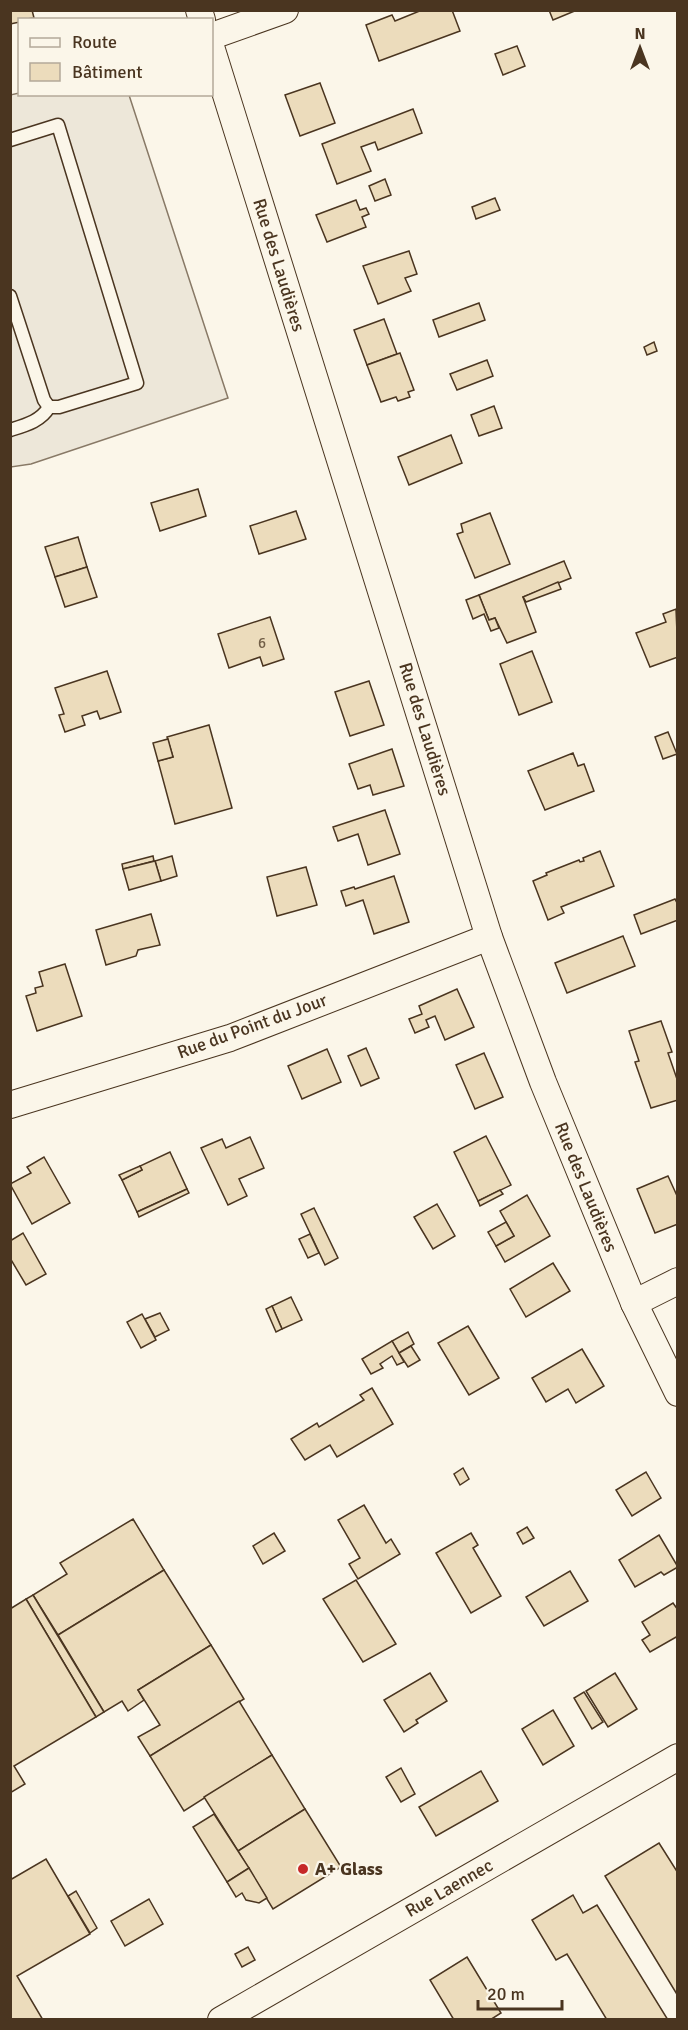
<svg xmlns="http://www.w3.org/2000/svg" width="688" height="2030" font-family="Signika,sans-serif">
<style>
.parking{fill:#ede7d9;stroke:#887966;stroke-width:1.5}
.building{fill:#ecdcbc;stroke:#4a3520;stroke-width:1.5}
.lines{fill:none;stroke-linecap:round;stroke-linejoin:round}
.service-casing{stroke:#4a3520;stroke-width:15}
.minor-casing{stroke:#4a3520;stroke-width:28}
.service{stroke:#fbf6e9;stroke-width:12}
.minor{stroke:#fbf6e9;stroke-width:26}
.poi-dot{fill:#c62828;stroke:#fbf6e9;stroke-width:2}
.labels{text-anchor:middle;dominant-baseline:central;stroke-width:4.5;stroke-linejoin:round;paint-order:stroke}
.number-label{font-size:15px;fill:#725f47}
.street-label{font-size:18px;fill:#4a3520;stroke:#fbf6e9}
.poi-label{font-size:18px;font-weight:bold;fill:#4a3520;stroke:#fbf6e9;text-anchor:start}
</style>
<rect width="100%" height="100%" fill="#fbf6e9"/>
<polygon class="parking" points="19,93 20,94 129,95 228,398 31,464 11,467 10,95"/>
<g class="building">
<polygon points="10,10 32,10 34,18 20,20 20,22 10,24"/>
<polygon points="422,10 452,10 460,31 379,61 366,25 392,15 395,21"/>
<polygon points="549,10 577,10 553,20"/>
<polygon points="517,46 525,66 503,75 495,54"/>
<polygon points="320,83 335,123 300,136 285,95"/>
<polygon points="413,109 422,133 378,150 375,142 361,147 371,171 337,184 322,144"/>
<polygon points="385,179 391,195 375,201 369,186"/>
<polygon points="495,198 500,210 476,219 472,207"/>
<polygon points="356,200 360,210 366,208 369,214 362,217 366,227 327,242 316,215"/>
<polygon points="409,251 417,274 405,278 411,291 378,304 363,266"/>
<polygon points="479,303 485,320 439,337 433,320"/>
<polygon points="384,319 397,354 367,365 354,330"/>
<polygon points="654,342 657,351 647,355 644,347"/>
<polygon points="400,353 414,390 408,392 410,397 398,401 396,397 381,402 367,365"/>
<polygon points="487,360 493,376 457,390 450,374"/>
<polygon points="494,406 502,428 479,436 471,415"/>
<polygon points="451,435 462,463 409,485 398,457"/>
<polygon points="198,489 206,516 160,531 151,503"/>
<polygon points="296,511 306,539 259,554 250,526"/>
<polygon points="490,513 510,564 475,578 457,534 463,532 461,524"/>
<polygon points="78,537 87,567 55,577 45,547"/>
<polygon points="564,561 571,578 523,597 536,632 507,643 495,618 489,620 479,595"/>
<polygon points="87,567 97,597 65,607 55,577"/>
<polygon points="558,582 561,589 526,602 523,597"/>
<polygon points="479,595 489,620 495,618 499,628 491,631 484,614 473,619 466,600"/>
<polygon points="676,609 678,657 650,667 636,633 666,622 663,614"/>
<polygon points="270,617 284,659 263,666 260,657 229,668 218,634"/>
<polygon points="532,651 552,702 519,715 500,664"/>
<polygon points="107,671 121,712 100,719 97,711 82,716 85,725 65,732 59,715 64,714 55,688"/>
<polygon points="369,681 384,725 350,736 335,692"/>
<polygon points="209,725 232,808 175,824 158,761 173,757 167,737"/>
<polygon points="668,732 677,754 663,759 655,737"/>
<polygon points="168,739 173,757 158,761 153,743"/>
<polygon points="392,749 404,786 373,795 370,785 358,789 349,764"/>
<polygon points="573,753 578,766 584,764 594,791 545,810 528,771"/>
<polygon points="385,810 400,854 368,865 358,834 338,841 333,827"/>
<polygon points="600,851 614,886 561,907 564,913 548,920 533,881 547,875 546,873 579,860 580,862 584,861 583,858"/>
<polygon points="153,856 154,861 123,869 122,864"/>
<polygon points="172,856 177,876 161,881 155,861"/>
<polygon points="155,861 161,881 129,890 123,869"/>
<polygon points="306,867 317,905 277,916 267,877"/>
<polygon points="394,876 409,922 374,934 363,900 346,906 341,891 354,887 355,889"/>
<polygon points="675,899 678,905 678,920 641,934 634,915"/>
<polygon points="151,914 160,945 138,950 136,956 106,965 96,930"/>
<polygon points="623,936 635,966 567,993 555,963"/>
<polygon points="65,964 82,1016 37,1031 26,996 36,993 35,988 43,986 39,972"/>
<polygon points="457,989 474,1027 445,1040 435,1016 426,1020 429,1027 415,1033 409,1019 422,1014 419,1006"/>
<polygon points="661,1021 672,1052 668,1053 678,1082 678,1100 651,1108 635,1062 639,1061 629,1031"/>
<polygon points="366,1048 379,1078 361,1086 348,1056"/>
<polygon points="327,1049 341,1082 302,1099 288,1066"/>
<polygon points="484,1053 503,1097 475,1109 456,1065"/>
<polygon points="486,1136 511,1185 478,1201 454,1152"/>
<polygon points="250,1137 264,1168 239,1179 247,1196 228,1205 201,1148 222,1139 226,1148"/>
<polygon points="170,1152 187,1189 137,1212 122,1180 142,1170 140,1166"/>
<polygon points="44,1157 70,1203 32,1224 10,1184 31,1173 27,1167"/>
<polygon points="140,1166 142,1170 122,1180 119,1175"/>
<polygon points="668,1176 678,1198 678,1224 655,1233 637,1189"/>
<polygon points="187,1189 189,1193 139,1217 137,1212"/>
<polygon points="500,1190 503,1194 480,1206 478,1201"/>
<polygon points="527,1195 550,1236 505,1262 496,1246 514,1236 500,1211"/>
<polygon points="437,1204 455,1236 433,1249 414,1217"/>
<polygon points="314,1208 338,1258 325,1265 301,1214"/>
<polygon points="506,1222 514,1236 496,1246 488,1232"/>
<polygon points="23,1233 46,1274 26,1285 10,1258 10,1241"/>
<polygon points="310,1234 319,1253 308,1258 299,1239"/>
<polygon points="553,1263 570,1291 526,1317 510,1289"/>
<polygon points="291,1297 302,1320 282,1329 272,1306"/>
<polygon points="272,1306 282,1329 276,1332 266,1309"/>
<polygon points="160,1313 169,1330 155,1337 145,1319"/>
<polygon points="142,1314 156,1340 141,1348 127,1322"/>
<polygon points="468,1326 499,1378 469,1395 438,1343"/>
<polygon points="408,1332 414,1344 399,1353 392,1341"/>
<polygon points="392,1341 404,1362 397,1365 392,1356 380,1364 383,1368 371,1374 362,1359"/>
<polygon points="411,1346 420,1360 408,1367 399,1353"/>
<polygon points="582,1349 604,1386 576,1403 568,1389 546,1402 532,1378"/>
<polygon points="372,1388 393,1424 337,1457 330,1445 305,1460 291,1439 317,1423 319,1427 364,1400 360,1395"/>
<polygon points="463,1468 469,1479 460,1485 454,1474"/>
<polygon points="646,1472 661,1498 632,1516 616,1490"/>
<polygon points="364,1505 386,1543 391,1539 400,1554 358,1579 349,1564 360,1558 338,1520"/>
<polygon points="133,1519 164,1570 58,1635 33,1595 67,1574 60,1563"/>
<polygon points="527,1527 534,1538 523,1544 517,1533"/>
<polygon points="274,1533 285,1551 263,1564 253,1546"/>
<polygon points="471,1533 478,1545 473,1548 501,1596 471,1613 436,1553"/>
<polygon points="659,1535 678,1567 664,1575 661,1572 635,1587 619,1560"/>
<polygon points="164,1570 211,1645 138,1690 144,1700 128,1711 122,1701 104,1712 58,1635"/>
<polygon points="570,1571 588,1601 544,1626 526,1597"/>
<polygon points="356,1580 396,1644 363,1662 323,1599"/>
<polygon points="33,1595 104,1712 96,1717 26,1599"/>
<polygon points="26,1599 96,1717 14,1766 25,1784 10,1793 10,1609"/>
<polygon points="673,1603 678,1610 678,1636 650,1652 642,1640 650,1635 642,1622"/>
<polygon points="211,1645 244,1699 150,1756 138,1737 160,1725 138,1690"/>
<polygon points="430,1673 447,1701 416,1720 418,1723 404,1732 384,1700"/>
<polygon points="615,1673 637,1709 608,1727 586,1691"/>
<polygon points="584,1692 603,1722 592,1729 574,1698"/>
<polygon points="239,1701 272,1755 184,1811 150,1756"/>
<polygon points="553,1710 574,1746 543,1765 522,1729"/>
<polygon points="272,1755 305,1809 238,1851 204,1797"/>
<polygon points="401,1768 415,1794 401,1802 386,1777"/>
<polygon points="481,1771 498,1801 436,1836 419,1807"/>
<polygon points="305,1809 341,1867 273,1909 238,1851"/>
<polygon points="214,1814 249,1868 227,1882 193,1827"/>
<polygon points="659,1843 678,1873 678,1996 605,1876"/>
<polygon points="46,1859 90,1934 17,1976 43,2020 10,2020 10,1880"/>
<polygon points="249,1868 267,1898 259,1903 246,1900 242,1893 236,1897 227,1882"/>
<polygon points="76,1891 97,1928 90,1933 68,1896"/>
<polygon points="573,1895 583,1913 597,1905 668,2020 607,2020 567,1954 556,1960 532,1920"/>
<polygon points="149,1899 163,1924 125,1946 111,1921"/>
<polygon points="248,1947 255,1960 242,1967 235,1954"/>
<polygon points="467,1957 501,2013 490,2020 454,2020 430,1980"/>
</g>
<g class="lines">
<defs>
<g id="service">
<path d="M10,140L58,125L137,383L59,407H49C41,421 26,425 10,430"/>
<polyline points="10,296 44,400 49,407"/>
</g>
<g id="minor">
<polyline points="199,10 202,20"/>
<polyline points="212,36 285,10"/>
<polyline points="212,50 489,937 543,1082 634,1303 678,1393"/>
<polyline points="10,1105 230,1038 489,937"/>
<polyline points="634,1303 678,1281"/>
<polyline points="221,2020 678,1757"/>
</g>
</defs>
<use href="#service" class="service-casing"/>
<use href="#minor" class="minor-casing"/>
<use href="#service" class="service"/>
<use href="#minor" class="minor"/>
</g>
<circle class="poi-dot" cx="303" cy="1869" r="6"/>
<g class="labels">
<g class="number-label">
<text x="262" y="643">6</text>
</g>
<g class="street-label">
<text transform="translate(279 265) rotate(73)">Rue des Laudières</text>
<text transform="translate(425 729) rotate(73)">Rue des Laudières</text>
<text transform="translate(252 1026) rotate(-20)">Rue du Point du Jour</text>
<text transform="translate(586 1187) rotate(68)">Rue des Laudières</text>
<text transform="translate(449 1888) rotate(-30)">Rue Laennec</text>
</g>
<g class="poi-label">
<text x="315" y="1869">A+ Glass</text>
</g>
</g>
<rect width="688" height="2030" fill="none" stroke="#4a3520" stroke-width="24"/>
<rect x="18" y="18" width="195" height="78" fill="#fbf6e9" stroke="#b4a999" stroke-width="1.5"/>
<rect x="30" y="38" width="30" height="9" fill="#fbf6e9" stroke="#b4a999" stroke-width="1.5"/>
<text x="72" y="48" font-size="18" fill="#4a3520">Route</text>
<rect x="30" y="63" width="30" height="18" fill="#ecdcbc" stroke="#b4a999" stroke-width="1.5"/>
<text x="72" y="78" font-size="18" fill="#4a3520">Bâtiment</text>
<g transform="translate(640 48)" stroke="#fbf6e9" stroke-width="4.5" paint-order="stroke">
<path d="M0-4.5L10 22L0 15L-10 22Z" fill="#4a3520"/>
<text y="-9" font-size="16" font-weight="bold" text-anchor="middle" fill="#4a3520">N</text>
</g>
<path d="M478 2000v9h84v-9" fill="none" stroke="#4a3520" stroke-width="3"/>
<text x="487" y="2000" font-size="18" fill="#4a3520" stroke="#fbf6e9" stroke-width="4.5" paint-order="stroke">20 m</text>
</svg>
